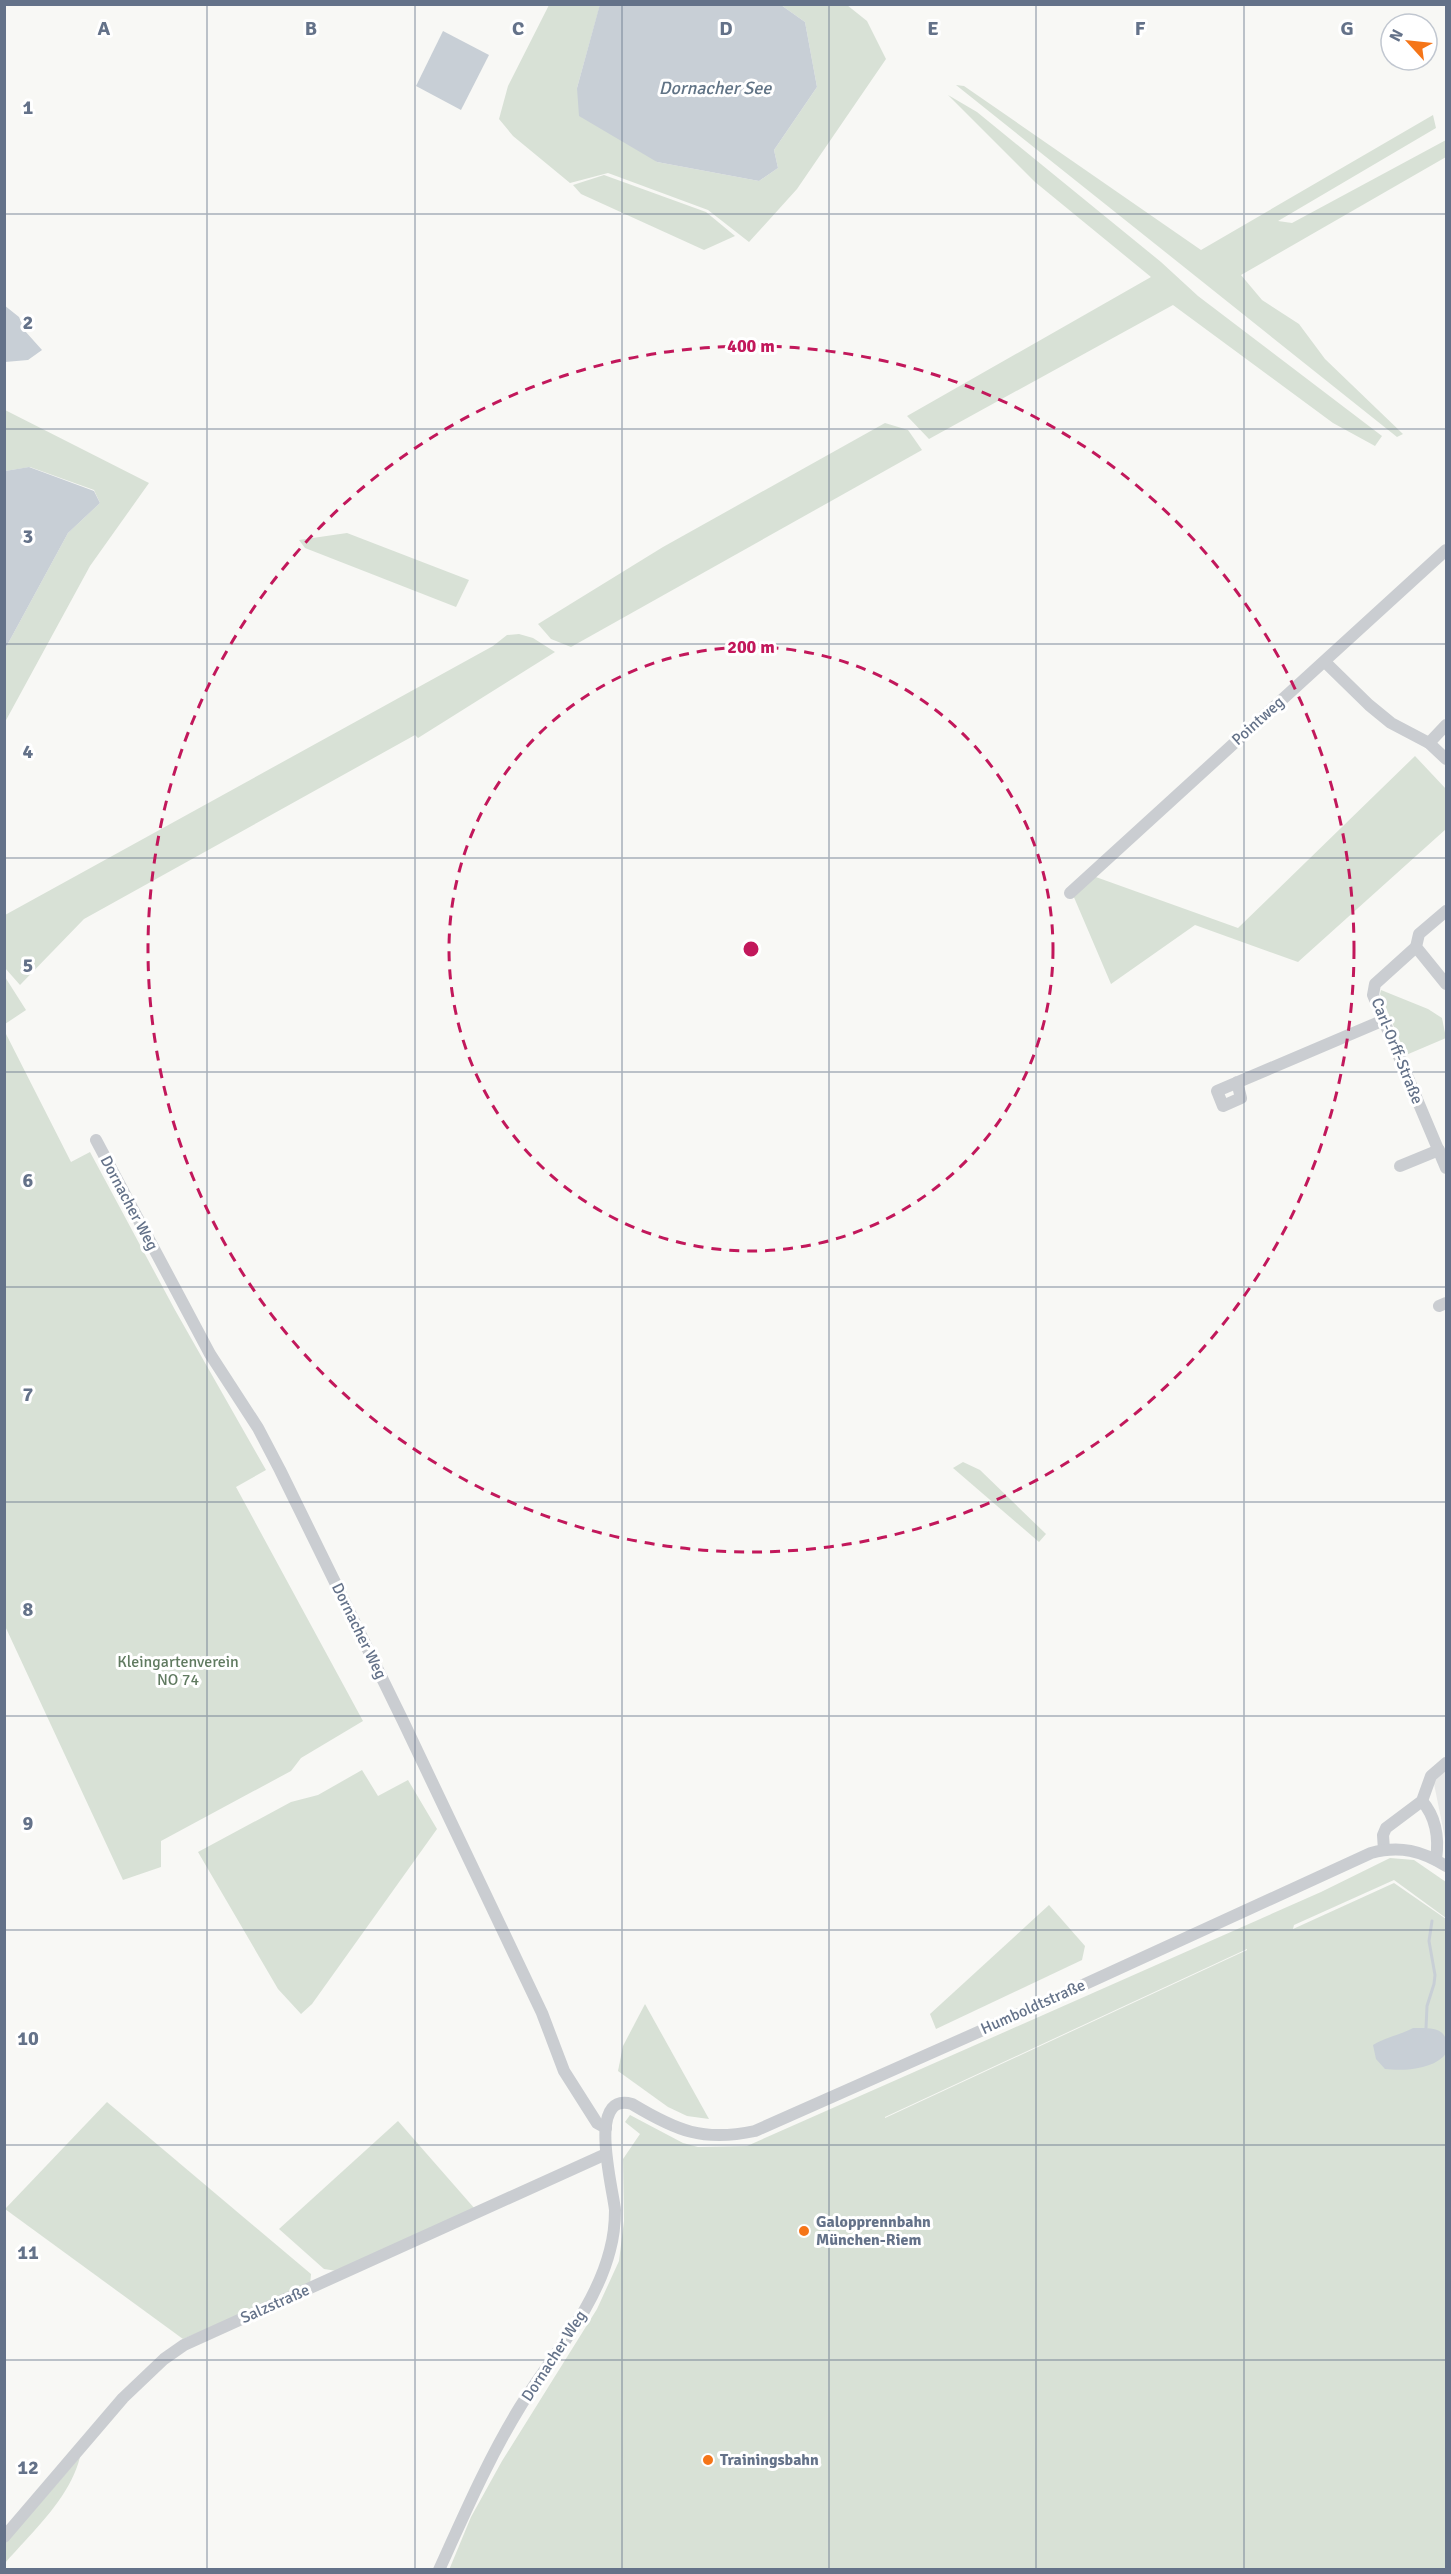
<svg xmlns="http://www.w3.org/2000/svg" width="1451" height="2574" font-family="Signika,sans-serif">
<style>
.built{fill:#e8e9e8}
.green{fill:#d8e1d6;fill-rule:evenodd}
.water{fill:#c8cfd6}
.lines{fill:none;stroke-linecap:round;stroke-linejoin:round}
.stream{stroke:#c8cfd6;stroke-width:3}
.street{stroke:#cacdd1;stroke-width:12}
.grid{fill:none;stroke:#647289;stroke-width:1.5;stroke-opacity:0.55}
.ring{fill:none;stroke:#c2185b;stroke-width:3;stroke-dasharray:10 8}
.poi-dot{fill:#f57518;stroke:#fff;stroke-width:2}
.labels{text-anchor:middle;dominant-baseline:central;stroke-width:6;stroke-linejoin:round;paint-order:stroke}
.street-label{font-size:16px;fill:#647289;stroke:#fff}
.park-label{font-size:16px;fill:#607a60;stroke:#fff}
.poi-label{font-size:16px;font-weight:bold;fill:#647289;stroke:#fff;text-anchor:start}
.water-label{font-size:18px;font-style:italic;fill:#607385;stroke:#fff}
.grid-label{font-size:20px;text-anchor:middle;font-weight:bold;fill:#647289;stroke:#fff;stroke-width:6;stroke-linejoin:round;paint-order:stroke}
.centre{fill:#c2185b;stroke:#fff;stroke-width:3}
.ring-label{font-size:18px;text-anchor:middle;font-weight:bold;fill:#c2185b;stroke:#fff;stroke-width:6;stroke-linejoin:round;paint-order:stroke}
</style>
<rect width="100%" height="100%" fill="#f8f8f5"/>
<polygon class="built" points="1446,1767 1446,1843 1433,1779"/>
<g class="green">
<polygon points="549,5 600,5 577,88 657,162 759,181 778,168 774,150 817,87 805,22 781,5 847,5 867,21 886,59 797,189 749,242 708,210 608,173 570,183 513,136 499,119 508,86"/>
<polygon points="956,85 964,86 1201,250 1433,115 1436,128 1278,221 1292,223 1446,140 1446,157 1241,275 1262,300 1299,324 1325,359 1403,434 1397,437"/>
<polygon points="948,95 977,112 1161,262 1198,296 1382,436 1375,446 1333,423 1173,305 929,439 907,416 1151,277 1035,182"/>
<polygon points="604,175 706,212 735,236 704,250 581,194 573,185"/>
<polygon points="5,410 149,483 90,566 5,722 5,649 68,533 100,503 94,490 30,467 5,471"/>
<polygon points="885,423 908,430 922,450 571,647 551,639 538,624 663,547"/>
<polygon points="347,533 469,580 456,607 305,548 299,540"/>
<polygon points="519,634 533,638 555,652 418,738 415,735 84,919 20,985 5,968 5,915 493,646 507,635"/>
<polygon points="1415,756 1446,789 1446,829 1298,962 1195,925 1111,984 1073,895 1093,876 1238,928"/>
<polygon points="5,977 26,1010 5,1024 4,1024"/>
<polygon points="1381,990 1428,1009 1442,1018 1446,1038 1406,1055 1380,994"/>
<polygon points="5,1032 71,1162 90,1152 175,1310 266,1470 236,1487 363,1721 301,1758 291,1771 161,1841 161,1867 123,1880 5,1626"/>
<polygon points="963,1462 980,1470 1046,1534 1039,1542 953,1468"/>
<polygon points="362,1770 378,1796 408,1780 437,1829 312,2004 301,2014 278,1989 198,1852 291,1802 318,1795"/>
<path d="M1390,1858L1414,1860L1446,1882V1918L1394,1880L1294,1925L1293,1929L1394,1883L1446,1919V2569L449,2570L471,2517L502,2461L597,2309L619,2261L624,2221L623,2159L640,2134L625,2122L630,2115L683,2143L698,2147L747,2146L1321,1892ZM1247,1950L885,2118V2117L1247,1949Z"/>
<polygon points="1049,1905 1085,1946 1082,1960 936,2029 930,2014"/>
<polygon points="645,2004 709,2119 687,2116 668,2107 618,2071 623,2046"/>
<polygon points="107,2102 311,2274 310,2285 183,2339 5,2209"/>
<polygon points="398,2121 475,2209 337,2271 324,2269 279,2229"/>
<path d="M80,2457C70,2498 32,2532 5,2563V2544Z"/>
</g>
<g class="water">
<polygon points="600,4 781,5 805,22 817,87 774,150 778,168 759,181 657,162 579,116 577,88"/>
<polygon points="443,31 489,55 461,110 416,86"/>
<polygon points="4,305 19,317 25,331 42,350 28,360 5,362"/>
<polygon points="29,467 94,491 100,503 68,533 5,649 5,471"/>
<path d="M1413,2028C1426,2028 1446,2026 1446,2043C1447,2048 1447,2053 1443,2057C1429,2070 1402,2071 1385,2069L1376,2059L1373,2045C1386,2037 1400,2035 1413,2028Z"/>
</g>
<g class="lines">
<polyline class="stream" points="1426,2028 1427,2006 1434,1984 1435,1975 1429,1941 1432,1921"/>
<g class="street">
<polyline points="1325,662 1369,705 1391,723 1429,743 1446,759"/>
<polyline points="1429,743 1446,725"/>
<polyline points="1070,893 1446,550"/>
<polyline points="1446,911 1419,934 1416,947 1446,984"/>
<polyline points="1416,947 1375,984 1373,995 1446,1168"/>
<polyline points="1237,1082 1241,1098 1223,1106 1217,1091 1384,1020"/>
<polyline points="96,1140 210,1354 258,1428 280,1470 403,1721 542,2013 564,2071 597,2123 606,2128"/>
<polyline points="1400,1166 1439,1150"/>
<polyline points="1439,1306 1446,1303"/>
<path d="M1422,1801C1436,1817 1439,1839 1436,1860"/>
<polyline points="1384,1850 1383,1835 1386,1828 1422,1801 1431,1776 1446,1763"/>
<polyline points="4,2537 123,2398 164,2359 184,2345 606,2154"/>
<path d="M439,2570C464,2515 488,2459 520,2407C551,2357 595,2309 610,2250C613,2239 615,2222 615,2210C613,2188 586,2091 632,2104C677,2131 703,2142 755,2131L1046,2002L1371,1853C1400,1845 1422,1851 1446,1866"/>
</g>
</g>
<path class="grid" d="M207,4V2570M415,4V2570M622,4V2570M829,4V2570M1036,4V2570M1244,4V2570M4,214H1446M4,429H1446M4,644H1446M4,858H1446M4,1072H1446M4,1287H1446M4,1502H1446M4,1716H1446M4,1930H1446M4,2145H1446M4,2360H1446"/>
<g class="ring">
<circle cx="751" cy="949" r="302"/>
<circle cx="751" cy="949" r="603"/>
</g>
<g class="poi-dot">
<circle cx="804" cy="2231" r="6"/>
<circle cx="708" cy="2460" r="6"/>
</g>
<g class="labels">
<g class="street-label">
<text transform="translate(1258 721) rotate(-42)">Pointweg</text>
<text transform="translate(1397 1051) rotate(68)">Carl-Orff-Straße</text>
<text transform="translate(129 1203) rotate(62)">Dornacher Weg</text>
<text transform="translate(359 1631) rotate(64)">Dornacher Weg</text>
<text transform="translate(1033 2007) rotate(-24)">Humboldtstraße</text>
<text transform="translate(275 2304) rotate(-24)">Salzstraße</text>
<text transform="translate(554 2356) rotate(-57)">Dornacher Weg</text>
</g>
<g class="park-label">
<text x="178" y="1662">Kleingartenverein<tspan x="178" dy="18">NO 74</tspan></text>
</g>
<g class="poi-label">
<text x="816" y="2222">Galopprennbahn<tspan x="816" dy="18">München-Riem</tspan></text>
<text x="720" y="2460">Trainingsbahn</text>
</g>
<g class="water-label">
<text x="715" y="88">Dornacher See</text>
</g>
</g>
<g class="grid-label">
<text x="104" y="35">A</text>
<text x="311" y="35">B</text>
<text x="518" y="35">C</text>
<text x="726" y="35">D</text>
<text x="933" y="35">E</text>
<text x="1140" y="35">F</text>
<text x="1347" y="35">G</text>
<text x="28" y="114">1</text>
<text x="28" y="329">2</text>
<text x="28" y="543">3</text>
<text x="28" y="758">4</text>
<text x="28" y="972">5</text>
<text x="28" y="1187">6</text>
<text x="28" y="1401">7</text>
<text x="28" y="1616">8</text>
<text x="28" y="1830">9</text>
<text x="28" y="2045">10</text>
<text x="28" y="2259">11</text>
<text x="28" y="2474">12</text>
</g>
<circle cx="751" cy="949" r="9" class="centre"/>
<g class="ring-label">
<text x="751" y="352">400 m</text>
<text x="751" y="653">200 m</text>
</g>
<rect width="1451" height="2574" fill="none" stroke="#647289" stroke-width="12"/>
<g transform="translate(1409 42) rotate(297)"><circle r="28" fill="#ffffff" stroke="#c1c7d0" stroke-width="1.5"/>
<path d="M0-4.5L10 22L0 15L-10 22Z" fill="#f57518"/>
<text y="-9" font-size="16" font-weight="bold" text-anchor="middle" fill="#647289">N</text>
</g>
</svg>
